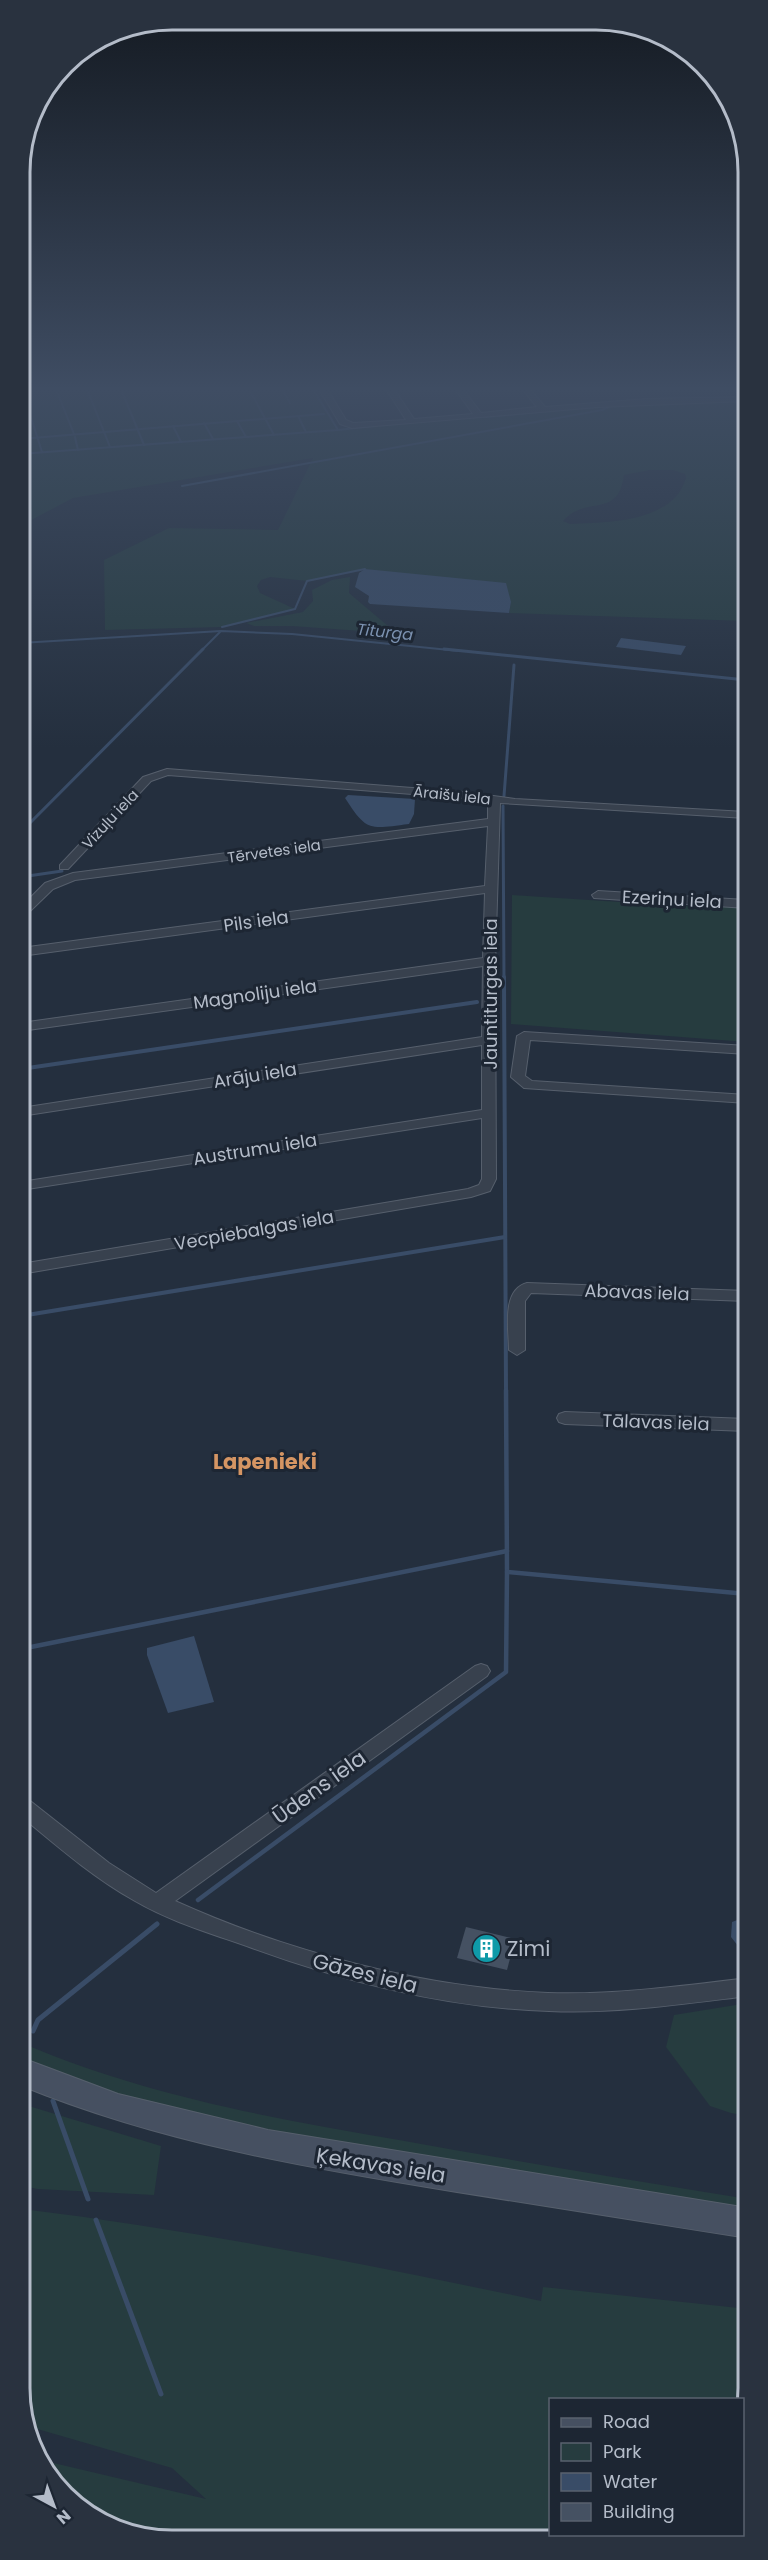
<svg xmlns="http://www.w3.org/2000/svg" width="768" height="2560" font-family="Poppins,sans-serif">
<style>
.green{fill:#263c3f;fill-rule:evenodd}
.water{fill:#394c67}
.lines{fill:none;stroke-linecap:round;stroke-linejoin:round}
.stream-far4{stroke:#394c67;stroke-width:2}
.stream-far3{stroke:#394c67;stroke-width:3}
.stream-far2{stroke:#394c67;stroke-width:4}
.stream-far1{stroke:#394c67;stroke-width:4.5}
.stream{stroke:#394c67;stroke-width:5}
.building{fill:#455162}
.street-casing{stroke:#565f6c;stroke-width:2}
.secondary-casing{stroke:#565f6c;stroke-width:2}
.street{fill:#38414e;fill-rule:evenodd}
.secondary{fill:#465061;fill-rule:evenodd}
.labels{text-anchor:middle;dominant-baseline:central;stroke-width:6;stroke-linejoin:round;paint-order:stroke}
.far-street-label{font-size:15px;fill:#b4bcc9;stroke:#1d2633}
.far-water-label{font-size:16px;font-style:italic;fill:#7c92b1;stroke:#1d2633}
.street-label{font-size:18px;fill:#b4bcc9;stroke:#1d2633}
.quarter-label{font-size:21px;font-weight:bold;fill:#d59563;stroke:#1d2633}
.near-street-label{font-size:21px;fill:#b4bcc9;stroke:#1d2633}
.near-poi-label{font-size:21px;fill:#b4bcc9;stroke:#1d2633;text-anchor:start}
.rim{fill:none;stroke:#b4bcc9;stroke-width:3}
</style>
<rect width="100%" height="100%" fill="#242f3e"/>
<g class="green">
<path d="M20,389H313L338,430L626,404L746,402V621L509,613L511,602L366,569L307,581L270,577L261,580L257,586L260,593L295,609L222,627L105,630L104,560L169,528L278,530L313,458L73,498L20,526ZM650,470H673L685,474L686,478C673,523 608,522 570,524L563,521C587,494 618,520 624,475Z"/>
<polygon points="350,577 349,593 388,626 375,632 292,626 254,626 246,623 303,612 313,601 312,590 332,580"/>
<polygon points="512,895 620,902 638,906 747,906 747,1042 511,1024"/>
<polygon points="748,2003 748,2116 731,2113 710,2106 666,2047 674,2015"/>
<path d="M22,2043C143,2095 270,2118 399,2140C515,2161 631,2180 748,2199V2213L326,2141L142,2103L22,2061Z"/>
<polygon points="22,2104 161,2146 154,2195 38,2189 22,2186"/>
<path d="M22,2209C196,2230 369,2265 541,2301L543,2287L748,2309V2398L743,2423L742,2400H550V2534L634,2535L626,2538H142L64,2496L45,2461L206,2499L172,2468L27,2426L22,2418Z"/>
</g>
<g class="water">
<polygon points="365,569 506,583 511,602 509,613 370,604 368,602 369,596 355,587 359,573"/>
<polygon points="621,638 686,646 681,655 616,647"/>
<path d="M348,795L415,799L414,814L409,824C369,829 367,832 345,798Z"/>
<polygon points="194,1636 214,1702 168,1713 147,1655 147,1648"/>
<polygon points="748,1916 748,1951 742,1951 731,1937 732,1922"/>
</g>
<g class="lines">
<g class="stream-far4">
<polyline points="22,389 42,452"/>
<polyline points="56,389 74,434"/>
<polyline points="87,389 110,447"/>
<polyline points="121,389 144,445"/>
<polyline points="249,389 274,435"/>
<polyline points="282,389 290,403"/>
<polyline points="313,389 338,430 373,426"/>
<polyline points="734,401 746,402"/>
<polyline points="298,416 306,432"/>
<polyline points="486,417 559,410"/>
<polyline points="237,421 246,437"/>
<polyline points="204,423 213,439"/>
<polyline points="173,426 181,442"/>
<polyline points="75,437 78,450"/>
<polyline points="20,439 324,414"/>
<polyline points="20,454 338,430"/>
<polyline points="182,486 602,410 613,405"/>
<polyline points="222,627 295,609 307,581 365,569"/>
<polyline points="20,643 221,631 292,634 459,651"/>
<polyline points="201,651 220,632"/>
</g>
<g class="stream-far3">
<polyline points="444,649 746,680"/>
<polyline points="504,796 514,665"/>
<polyline points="503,806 504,979"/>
<polyline points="21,832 203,649"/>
<polyline points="21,877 62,871"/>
</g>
<g class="stream-far2">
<polyline points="504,977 506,1391"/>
<polyline points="21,1069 477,1002"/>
<polyline points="21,1316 505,1237"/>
</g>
<g class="stream-far1">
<polyline points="506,1390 507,1572 747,1594"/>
<polyline points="21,1649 507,1551"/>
<polyline points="198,1900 506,1672 507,1572"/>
</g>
<g class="stream">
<polyline points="33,2031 38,2020 157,1924"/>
<polyline points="53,2101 88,2199"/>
<polyline points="96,2220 161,2394"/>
</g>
</g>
<polygon class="building" points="466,1927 515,1939 507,1970 457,1958"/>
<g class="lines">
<defs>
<g id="street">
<polygon points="319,389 327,389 346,420 353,423 406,420 386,389 394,389 414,419 473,414 455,389 463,389 481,413 537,407 522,389 530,389 545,407 647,399 746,397 746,401 598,407 352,428 340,424"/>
<polygon points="167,769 464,792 515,799 746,812 746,818 500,803 495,966 496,1179 490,1191 471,1197 21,1274 21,1264 468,1189 479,1185 482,1179 482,1118 21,1190 21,1182 482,1110 482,1045 21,1116 21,1108 482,1037 483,966 21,1031 21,1023 483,958 485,893 21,956 21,948 485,886 488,826 75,880 53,889 25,916 21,917 21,907 45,883 73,873 488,819 488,802 464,798 168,775 151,781 68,869 60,869 60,865 143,777"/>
<polygon points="598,891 746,900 747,908 594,898 592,895"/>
<polygon points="524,1032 747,1046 747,1054 530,1040 525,1076 532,1081 747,1095 747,1103 524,1088 511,1077 517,1036"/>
<path d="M527,1283L747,1291V1301L531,1293L525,1301V1350L517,1355L509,1350C509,1330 501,1290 527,1283Z"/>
<polygon points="565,1412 747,1419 747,1431 565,1424 559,1422 557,1418 559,1414"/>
<path d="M481,1664L487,1666L490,1671L487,1676L175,1901C288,1952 424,1988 548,1993C615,1995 682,1986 748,1978V1996C682,2004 615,2014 549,2011C447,2008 348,1983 252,1948C213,1934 171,1922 135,1901C94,1878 58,1847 22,1817V1798L29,1800L109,1863L156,1893L475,1666Z"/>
</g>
<path id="secondary" d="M22,2058L118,2094L268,2130L748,2208V2238C651,2223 554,2207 457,2192C308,2168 162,2143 22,2086Z"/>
</defs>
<use href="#street" class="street-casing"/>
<use href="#secondary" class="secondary-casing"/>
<use href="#street" class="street"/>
<use href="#secondary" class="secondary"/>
</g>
<linearGradient id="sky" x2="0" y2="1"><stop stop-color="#141a22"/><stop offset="0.52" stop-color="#3f4d63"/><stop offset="1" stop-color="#3f4d63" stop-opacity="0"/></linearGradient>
<rect width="768" height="748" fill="url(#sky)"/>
<defs>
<symbol id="building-disc" viewBox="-11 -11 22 22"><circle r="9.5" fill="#0f9aa8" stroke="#1d2633"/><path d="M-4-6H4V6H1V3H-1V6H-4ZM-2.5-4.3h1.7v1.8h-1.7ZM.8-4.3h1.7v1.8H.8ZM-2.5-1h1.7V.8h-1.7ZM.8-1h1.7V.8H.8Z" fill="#fff"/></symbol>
</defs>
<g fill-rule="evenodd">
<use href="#building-disc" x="470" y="1932" width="33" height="33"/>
</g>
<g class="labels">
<g class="far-street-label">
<text transform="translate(452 795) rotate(6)">Āraišu iela</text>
<text transform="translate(110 819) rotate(-47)">Vizuļu iela</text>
<text transform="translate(274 851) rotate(-8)">Tērvetes iela</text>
</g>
<g class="far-water-label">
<text transform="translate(385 632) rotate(6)">Titurga</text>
</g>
<g class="street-label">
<text transform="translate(672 899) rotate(3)">Ezeriņu iela</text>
<text transform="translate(256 921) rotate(-8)">Pils iela</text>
<text transform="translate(255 994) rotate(-8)">Magnoliju iela</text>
<text transform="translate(490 994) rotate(-90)">Jauntiturgas iela</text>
<text transform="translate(255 1075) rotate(-9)">Arāju iela</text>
<text transform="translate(255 1149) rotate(-9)">Austrumu iela</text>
<text transform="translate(254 1230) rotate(-10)">Vecpiebalgas iela</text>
<text transform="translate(637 1292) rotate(2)">Abavas iela</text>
<text transform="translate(656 1422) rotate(2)">Tālavas iela</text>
</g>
<g class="quarter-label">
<text x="265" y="1461">Lapenieki</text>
</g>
<g class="near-street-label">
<text transform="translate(319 1787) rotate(-36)">Ūdens iela</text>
<text transform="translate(365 1973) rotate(14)">Gāzes iela</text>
<text transform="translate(381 2165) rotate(9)">Ķekavas iela</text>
</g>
<g class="near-poi-label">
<text x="507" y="1948">Zimi</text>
</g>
</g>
<path d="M0 0H768V2560H0ZM172 30H596A142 142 0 0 1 738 172V2388A142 142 0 0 1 596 2530H172A142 142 0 0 1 30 2388V172A142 142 0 0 1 172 30Z" fill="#29323f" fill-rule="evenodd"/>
<path class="rim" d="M172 30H596A142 142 0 0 1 738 172V2388A142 142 0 0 1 596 2530H172A142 142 0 0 1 30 2388V172A142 142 0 0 1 172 30Z"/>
<rect x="549" y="2398" width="195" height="138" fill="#1d2633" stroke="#59626f" stroke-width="1.5"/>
<rect x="561" y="2418" width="30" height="9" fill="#465061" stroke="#59626f" stroke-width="1.5"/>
<text x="603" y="2428" font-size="18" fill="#b4bcc9">Road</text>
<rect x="561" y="2443" width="30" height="18" fill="#263c3f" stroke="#59626f" stroke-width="1.5"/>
<text x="603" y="2458" font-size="18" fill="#b4bcc9">Park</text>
<rect x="561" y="2473" width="30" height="18" fill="#394c67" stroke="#59626f" stroke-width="1.5"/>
<text x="603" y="2488" font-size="18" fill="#b4bcc9">Water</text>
<rect x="561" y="2503" width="30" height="18" fill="#455162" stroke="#59626f" stroke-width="1.5"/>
<text x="603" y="2518" font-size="18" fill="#b4bcc9">Building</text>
<g transform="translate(54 2506) rotate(139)" stroke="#1d2633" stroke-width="4.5" paint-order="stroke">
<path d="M0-4.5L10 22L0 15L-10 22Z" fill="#b4bcc9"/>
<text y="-9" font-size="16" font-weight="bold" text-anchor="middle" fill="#b4bcc9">N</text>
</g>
</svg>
